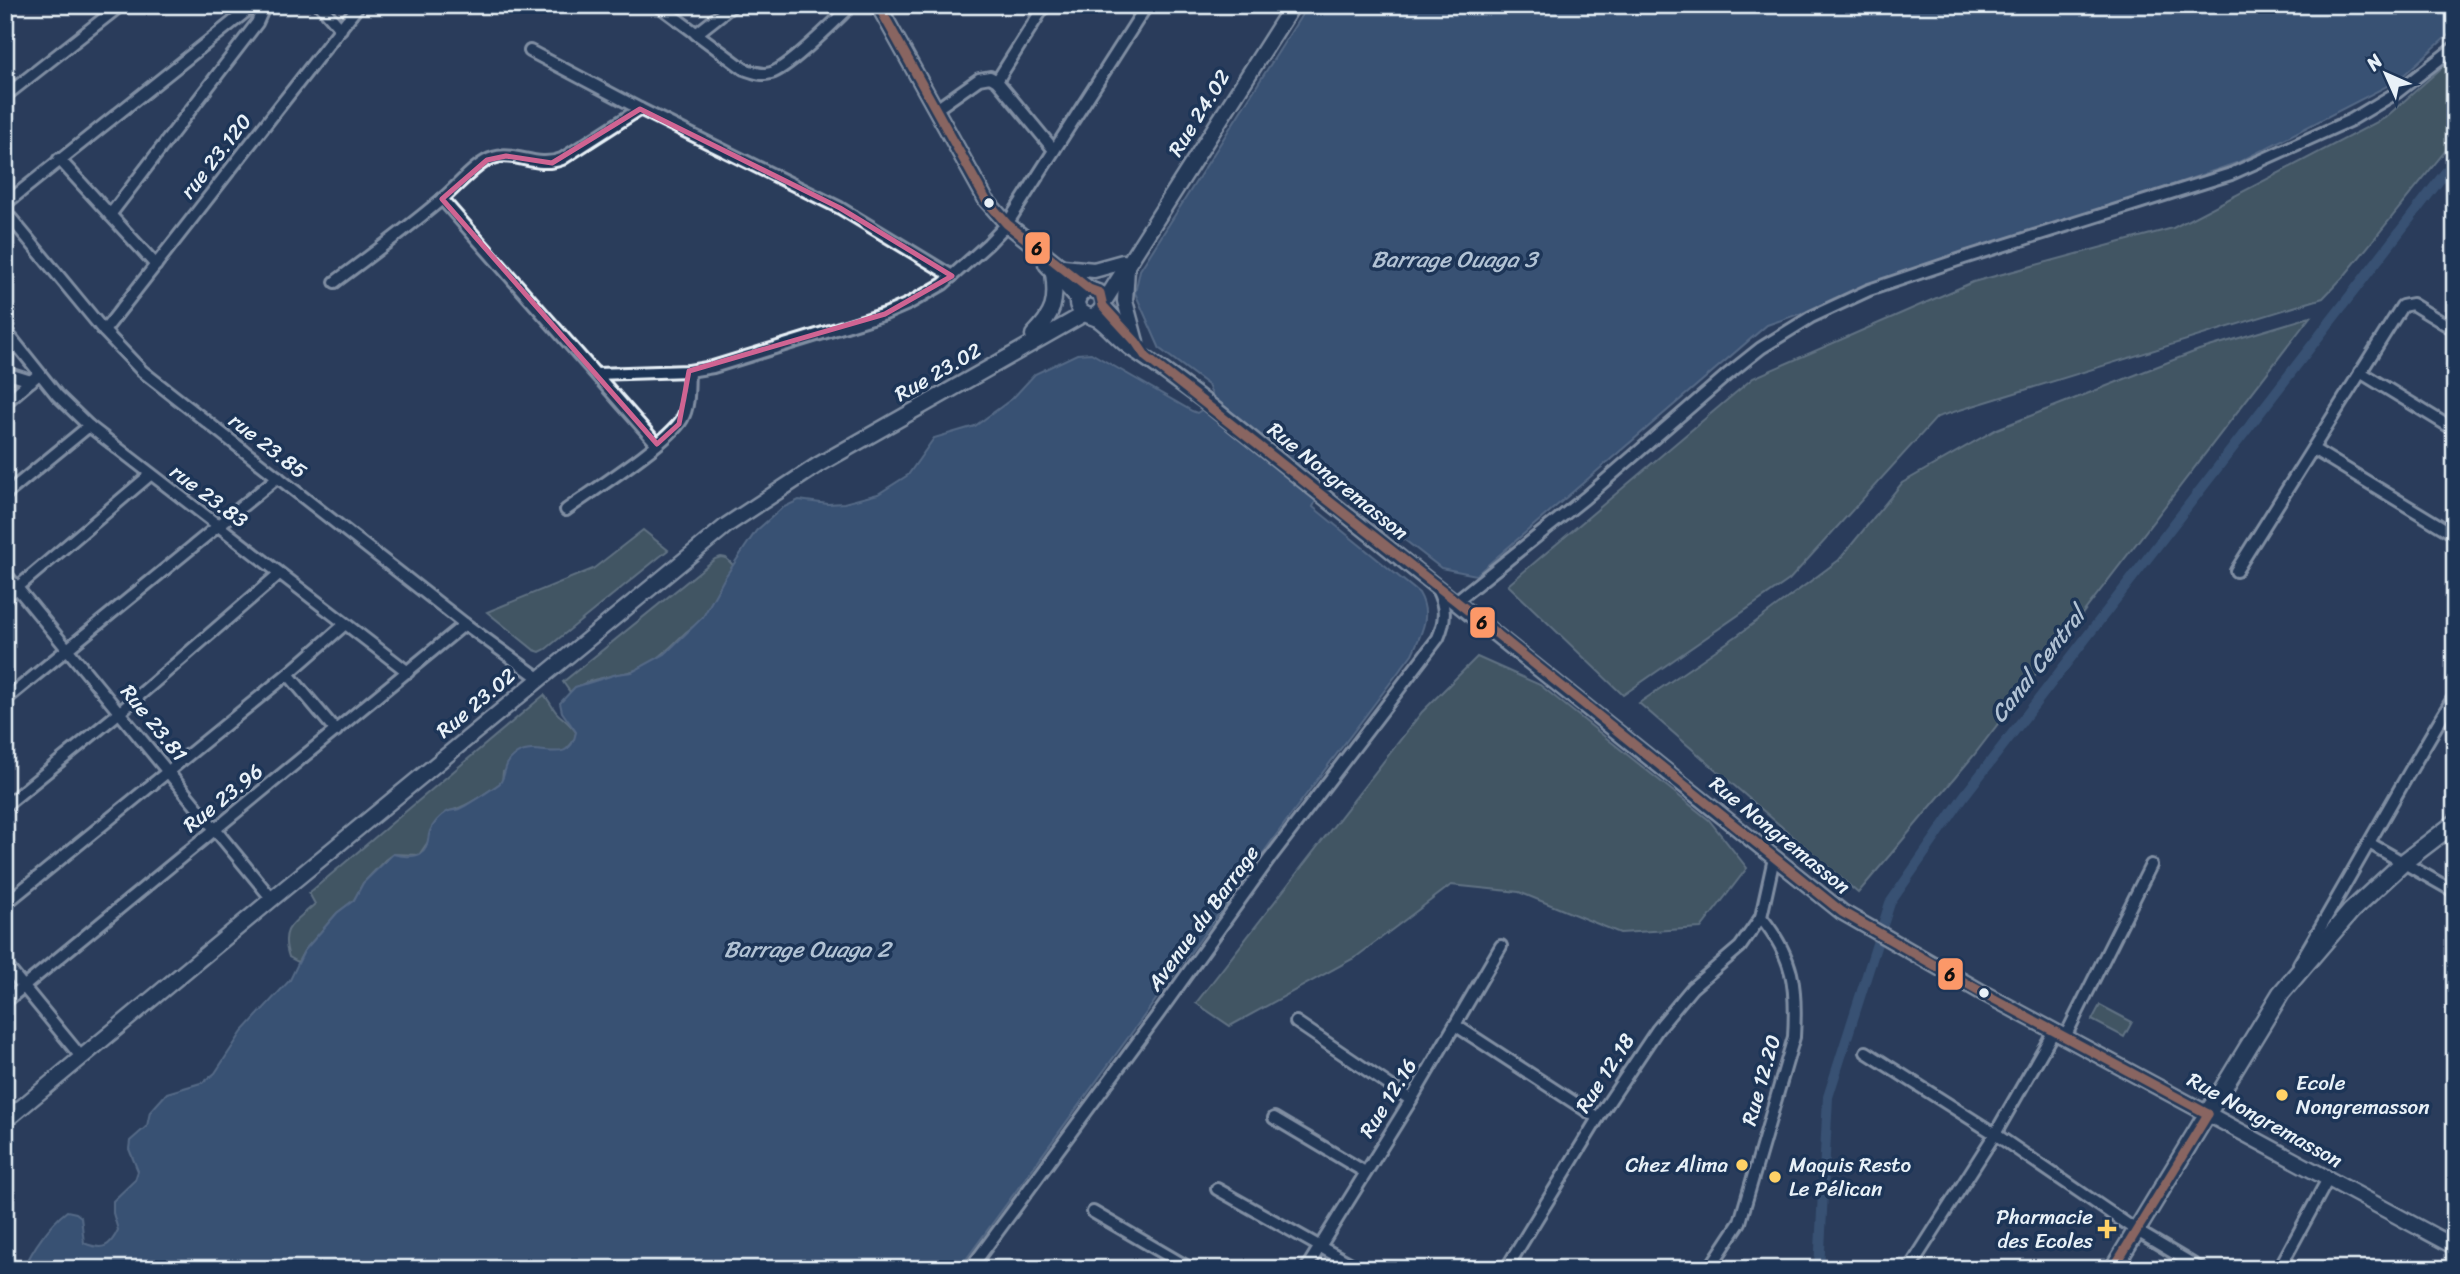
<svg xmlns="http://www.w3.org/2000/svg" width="2460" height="1274" font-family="Sriracha,sans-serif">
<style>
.green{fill:#5d736e;stroke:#a2b2b3;stroke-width:2}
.water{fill:#4a6a90;stroke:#89a0ba;stroke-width:2}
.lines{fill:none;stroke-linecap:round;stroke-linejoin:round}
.canal{stroke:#4a6a90;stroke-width:10}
.minor-casing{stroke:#e8f1f8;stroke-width:16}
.tertiary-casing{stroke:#e8f1f8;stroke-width:19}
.secondary-casing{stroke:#e8f1f8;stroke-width:21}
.minor{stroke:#1d3557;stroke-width:10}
.tertiary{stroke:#1d3557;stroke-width:14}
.secondary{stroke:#1d3557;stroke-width:16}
.bus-1-casing{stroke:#1d3557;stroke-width:14}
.bus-1{stroke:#fc9868;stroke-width:9}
.marked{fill:none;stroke:#cf6492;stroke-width:5;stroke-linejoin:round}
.bus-dot{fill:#e8f1f8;stroke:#1d3557;stroke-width:2.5}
.poi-dot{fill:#ffd166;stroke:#1d3557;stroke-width:2.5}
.labels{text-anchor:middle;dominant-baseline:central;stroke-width:7;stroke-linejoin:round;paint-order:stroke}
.street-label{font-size:21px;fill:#e8f1f8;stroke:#1d3557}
.poi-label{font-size:21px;fill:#e8f1f8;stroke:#1d3557;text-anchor:start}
.water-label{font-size:23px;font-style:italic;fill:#b1c2d4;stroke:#1d3557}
.line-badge{stroke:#1d3557;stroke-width:2.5}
.pale-badge-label{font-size:19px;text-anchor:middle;font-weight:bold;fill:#111}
</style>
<rect width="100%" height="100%" fill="#2a3d5b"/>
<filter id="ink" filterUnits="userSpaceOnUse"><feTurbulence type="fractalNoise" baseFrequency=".0143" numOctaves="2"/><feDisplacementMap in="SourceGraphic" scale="14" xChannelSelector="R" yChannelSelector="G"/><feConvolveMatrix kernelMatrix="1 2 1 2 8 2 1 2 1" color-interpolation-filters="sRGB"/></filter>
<g filter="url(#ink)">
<g class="green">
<polygon points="2455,56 2455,139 2345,275 2323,298 1937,417 1789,580 1623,695 1508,585 1753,378 1973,282 2173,228 2385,118"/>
<polygon points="2310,317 1974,755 1858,893 1639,703 1738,635 1839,560 1902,483 1997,429 2199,350"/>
<polygon points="643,530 668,550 546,649 540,652 534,650 487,612 593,569"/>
<path d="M721,557L726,558L734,566C721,582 714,600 703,617C699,624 689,629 683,635C671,646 661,658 646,666C623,678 591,674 570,692L563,682L715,559Z"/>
<polygon points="1477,657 1540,685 1709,820 1747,868 1701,928 1620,933 1519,892 1451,885 1356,957 1230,1026 1196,1003 1422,712"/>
<path d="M544,695C550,701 553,710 559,715C566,721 570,724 576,732L575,740L565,751L503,772L502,782C487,792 466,808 449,811L419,855L393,854L385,860L363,883L354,900L337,913L304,951L298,962L289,957C279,927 294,923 315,904L309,893Z"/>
<polygon points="2100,1005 2132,1022 2124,1037 2092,1020"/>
</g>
<g class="water">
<polygon points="1308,5 2455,5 2455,29 2397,81 2239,162 1767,325 1476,575 1441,568 1335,486 1327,488 1213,397 1208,385 1160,349 1135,293 1140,270"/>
<path d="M1091,353L1192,411L1197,413L1203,409L1316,500L1313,507L1419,593C1432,615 1422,632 1412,654L1296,808L959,1269H24C32,1249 50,1224 67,1211L76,1213L81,1217L84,1243C103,1251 110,1247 118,1230L113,1213V1201L135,1180L138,1171L129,1149L130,1141L147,1126L150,1112L167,1093L204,1082L215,1073L242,1032L290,980L304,951L337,913L354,900L363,883L393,854C400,856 413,858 420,854C429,849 427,839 430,831C432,826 439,817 444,814C448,810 453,811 459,809C463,808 497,786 500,783C506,776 503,764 514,756C536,738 569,770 576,732L562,712L560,703L575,687L617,674L632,672L665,654L703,617L725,577L756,531L782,508L799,500L828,504L844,503L878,494L908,475L934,438L975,426L1013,398L1035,374L1077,354Z"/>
</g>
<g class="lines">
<polyline class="canal" points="1819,1269 1828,1097 1890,903 1964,796 2455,160"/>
<defs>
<g id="minor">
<polyline points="320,5 341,29"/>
<path d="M658,5L744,69C753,72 762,76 771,73C789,68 836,20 852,5"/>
<polyline points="696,34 733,5"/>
<polyline points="530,51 640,109 840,208 952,276"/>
<polyline points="997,81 1045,5"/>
<polyline points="5,96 121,5"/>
<polyline points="935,110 979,79 990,77 997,81 1054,150"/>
<polyline points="59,159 156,265"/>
<polyline points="442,199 657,444"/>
<polyline points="5,204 254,5"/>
<polyline points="5,211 104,331 142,371 465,624 539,678"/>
<polyline points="110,215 257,23 265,5"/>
<path d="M335,282C371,255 408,228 442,199C456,188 477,162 493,158C516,151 536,169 562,159L640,109"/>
<polyline points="5,330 57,395 89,426 408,672"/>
<polyline points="104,331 359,5"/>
<polyline points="2360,372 2455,430"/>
<polyline points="5,373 31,381"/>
<polyline points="596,374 689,371 713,367 885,314 908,304 943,284 988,244 1007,224 1147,5"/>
<polyline points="5,403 39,374"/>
<polyline points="2313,449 2455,535"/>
<polyline points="5,495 89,426"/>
<path d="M566,510C591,492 669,442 682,419C690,405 688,386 689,371"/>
<polyline points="2236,571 2402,306 2412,304 2455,330"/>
<polyline points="5,573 272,899"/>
<polyline points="5,598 150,475"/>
<polyline points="1456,601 1585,498 1727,375 1761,348 1811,317 1869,290 1964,258 2231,174 2351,120 2396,93 2455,47"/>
<polyline points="288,674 336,731"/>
<polyline points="5,700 278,477"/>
<polyline points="5,806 120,712 279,574"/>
<polyline points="2369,843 2455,892"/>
<polyline points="5,904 288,674 344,625"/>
<polyline points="5,964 82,1058"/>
<path d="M2299,964C2352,874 2401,784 2455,695"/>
<polyline points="5,1002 465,624"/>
<polyline points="1296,1022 1411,1100"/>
<polyline points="1455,1025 1598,1118"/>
<polyline points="2065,1037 2151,865"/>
<polyline points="1866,1052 1995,1134 2137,1231 2201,1269"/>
<polyline points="1274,1118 1365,1172"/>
<polyline points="1217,1189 1360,1269"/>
<polyline points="1093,1212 1191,1269"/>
<path d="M970,1269L1159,1013L1270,858L1438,638C1446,619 1446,607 1437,589"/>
<polyline points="1306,1269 1411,1100 1501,946"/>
<polyline points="1506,1269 1598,1118 1657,1030 1692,988 1740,947 1761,917"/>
<path d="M1709,1269L1740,1222L1794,1037C1797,986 1794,958 1761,917L1774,858"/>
<polyline points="1909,1269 1995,1134 2054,1031"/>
<polyline points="2279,1269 2328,1179"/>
<polyline points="2451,1269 2455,1263"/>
</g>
<g id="tertiary">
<path d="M878,5L986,200L1007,224L1089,289L1100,293C1106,303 1103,312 1092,316"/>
<polyline points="1046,264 1078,299"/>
<polyline points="1063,267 1094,270 1123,262"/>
<polyline points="1127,268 1125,301 1136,342"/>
<path d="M1089,289C1080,293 1073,301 1080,310C1084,316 1093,316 1099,320C1111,329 1120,341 1132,349C1158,366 1182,384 1207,403L1842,912L1985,994L2455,1247"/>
<polyline points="1104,302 1293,5"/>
<polyline points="1103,306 1131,336"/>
<path d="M1033,335C1054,314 1057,302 1053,272"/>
<polyline points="5,1121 272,899 727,525 818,465 1084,314"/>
</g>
<polyline id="secondary" points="2113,1269 2281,993 2351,911 2404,862 2455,823"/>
</defs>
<use href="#minor" class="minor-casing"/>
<use href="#tertiary" class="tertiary-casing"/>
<use href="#secondary" class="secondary-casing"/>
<use href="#minor" class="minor"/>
<use href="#tertiary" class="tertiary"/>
<use href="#secondary" class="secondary"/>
<defs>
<g id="bus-1">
<polyline points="878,5 986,200 1007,224 1089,289 1100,293 1103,306 1136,342 1146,357 1456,601 1842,912 1985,994 2208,1114"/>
<polyline points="2113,1269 2208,1114"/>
</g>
</defs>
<use href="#bus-1" class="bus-1-casing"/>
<use href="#bus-1" class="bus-1"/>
</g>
</g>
<path d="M0 0H2460V1274H0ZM640,109L840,208L952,276L885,314L689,371L679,424L657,444L442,199L487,160L506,156L552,163Z" fill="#2a3d5b" fill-opacity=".55" fill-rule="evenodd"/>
<path class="marked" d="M640,109L840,208L952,276L885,314L689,371L679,424L657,444L442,199L487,160L506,156L552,163Z"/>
<g class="bus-dot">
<circle cx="989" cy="203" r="6"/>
<circle cx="1984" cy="993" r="6"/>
</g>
<g class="poi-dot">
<circle cx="2282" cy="1095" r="7"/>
<circle cx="1742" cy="1165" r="7"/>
<circle cx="1775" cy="1177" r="7"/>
<path d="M2103.5 1218.5h7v7h7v7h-7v7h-7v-7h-7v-7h7z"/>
</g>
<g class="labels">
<g class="street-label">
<text transform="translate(1199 113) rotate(-58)">Rue 24.02</text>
<text transform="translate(216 156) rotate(-52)">rue 23.120</text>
<text transform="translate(938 372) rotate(-30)">Rue 23.02</text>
<text transform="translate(268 446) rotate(38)">rue 23.85</text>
<text transform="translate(1338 481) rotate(39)">Rue Nongremasson</text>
<text transform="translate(209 496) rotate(37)">rue 23.83</text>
<text transform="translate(476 703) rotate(-40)">Rue 23.02</text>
<text transform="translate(154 723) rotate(51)">Rue 23.81</text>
<text transform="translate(223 798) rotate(-39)">Rue 23.96</text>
<text transform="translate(1780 835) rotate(39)">Rue Nongremasson</text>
<text transform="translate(1203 918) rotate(-54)">Avenue du Barrage</text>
<text transform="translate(1605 1073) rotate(-57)">Rue 12.18</text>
<text transform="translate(1761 1080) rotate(-74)">Rue 12.20</text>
<text transform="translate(1388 1098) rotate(-58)">Rue 12.16</text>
<text transform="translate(2265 1120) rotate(29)">Rue Nongremasson</text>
</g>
<g class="poi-label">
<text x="2296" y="1083">Ecole<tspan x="2296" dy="24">Nongremasson</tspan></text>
<text x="1728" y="1165" text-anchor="end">Chez Alima</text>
<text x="1789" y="1165">Maquis Resto<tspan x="1789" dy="24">Le Pélican</tspan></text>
<text x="2093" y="1217" text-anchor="end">Pharmacie<tspan x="2093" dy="24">des Ecoles</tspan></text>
</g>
<g class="water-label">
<text x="1454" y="259">Barrage Ouaga 3</text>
<text transform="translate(2038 665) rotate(-52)">Canal Central</text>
<text x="807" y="949">Barrage Ouaga 2</text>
</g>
</g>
<g class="line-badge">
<rect x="1024" y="231" width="27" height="34" rx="7" fill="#fc9868"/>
<rect x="1469" y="606" width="27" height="33" rx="7" fill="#fc9868"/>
<rect x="1937" y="957" width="27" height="34" rx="7" fill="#fc9868"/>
</g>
<g class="pale-badge-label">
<text x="1037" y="255">6</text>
<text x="1482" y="629">6</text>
<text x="1950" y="981">6</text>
</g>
<rect width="2460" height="1274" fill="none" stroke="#1d3557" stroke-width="28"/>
<rect x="14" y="14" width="2432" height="1246" fill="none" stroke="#e8f1f8" stroke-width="2.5" filter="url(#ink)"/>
<g transform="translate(2386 74) rotate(315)" stroke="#1d3557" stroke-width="5" paint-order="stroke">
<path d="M0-5L12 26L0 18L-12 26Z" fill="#e8f1f8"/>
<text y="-10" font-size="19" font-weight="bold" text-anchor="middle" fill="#e8f1f8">N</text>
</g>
</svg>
